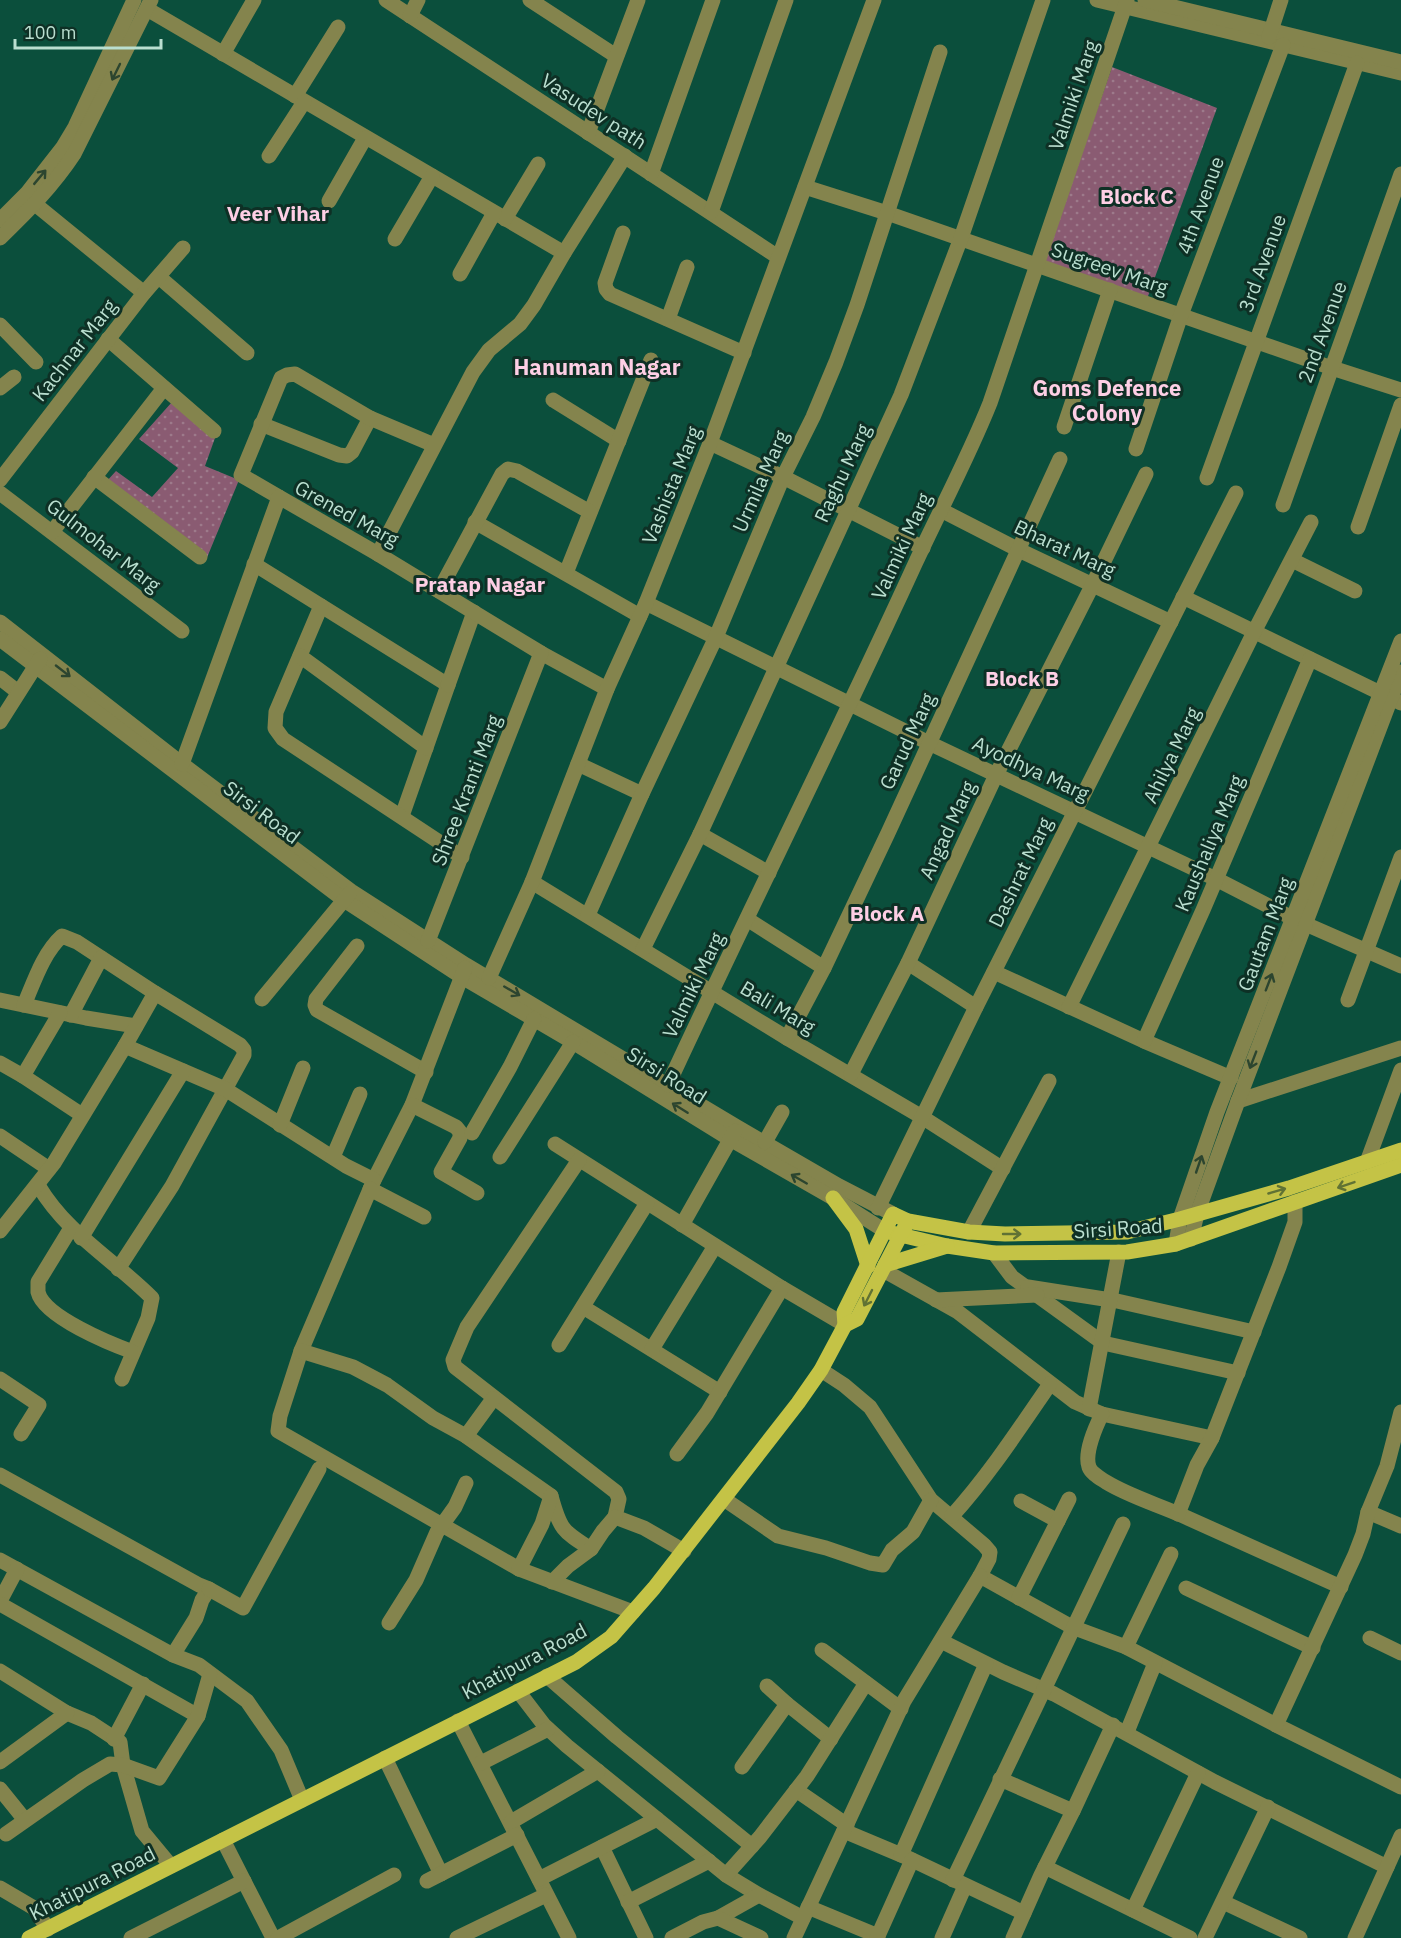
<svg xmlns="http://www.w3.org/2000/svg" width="1401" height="1938" font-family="'IBM Plex Sans',sans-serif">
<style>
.park{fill:url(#park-dots)}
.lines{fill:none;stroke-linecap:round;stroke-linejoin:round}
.minor{stroke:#84844d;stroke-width:15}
.major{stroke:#c4c346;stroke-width:15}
.oneway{stroke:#2c452f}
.oneway2{stroke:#607234}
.labels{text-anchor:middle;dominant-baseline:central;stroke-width:6;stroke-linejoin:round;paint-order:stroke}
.street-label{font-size:20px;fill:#badfd0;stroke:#0e3025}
.neighbourhood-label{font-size:21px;font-weight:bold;fill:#fecfe5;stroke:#0e3025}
.quarter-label{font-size:22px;font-weight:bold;fill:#fecfe5;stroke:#0e3025}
</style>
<defs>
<pattern id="park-dots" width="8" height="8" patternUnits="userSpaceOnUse" patternTransform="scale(1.5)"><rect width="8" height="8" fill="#8a5b72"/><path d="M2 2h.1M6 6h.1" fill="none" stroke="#9d7a8b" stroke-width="1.8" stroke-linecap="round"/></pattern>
</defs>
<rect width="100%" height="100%" fill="#0b4f3c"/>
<g class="park">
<polygon points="1112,67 1217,108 1147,299 1044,261"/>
<polygon points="172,402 215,438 205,466 239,480 206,560 106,482 116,471 152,497 178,468 139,439"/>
</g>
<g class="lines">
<g class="minor">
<polyline points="386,0 778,257"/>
<polyline points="530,0 616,56"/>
<polyline points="1097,0 1401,73"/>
<polyline points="1145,0 1401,62"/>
<polyline points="147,9 564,253"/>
<polyline points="410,16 418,0"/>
<polyline points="1269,37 1281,0"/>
<polyline points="223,54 254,0"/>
<polyline points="295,96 338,27"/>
<polyline points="588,133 638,0"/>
<polyline points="269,156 304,102"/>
<polyline points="651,174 713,0"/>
<polyline points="805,187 887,213 1332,368 1401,390"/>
<polyline points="329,201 365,138"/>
<polyline points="35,204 144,293"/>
<polyline points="711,212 786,0"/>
<polyline points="505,219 538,164"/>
<polyline points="0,220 27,193 63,147 75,127 134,0"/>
<polyline points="623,233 605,283 606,289 610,294 744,353"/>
<path d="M0,238C27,212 53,186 74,154L151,0"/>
<polyline points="395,239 432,176"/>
<polyline points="460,274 494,213"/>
<polyline points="159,277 247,353"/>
<polyline points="668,319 687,267"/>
<polyline points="0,325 36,362"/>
<polyline points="108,339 214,431"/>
<polyline points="0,388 14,377"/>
<polyline points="553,400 619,441"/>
<polyline points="261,424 339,455 347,456 352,452 370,418"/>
<polyline points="1064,427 1110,290"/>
<polyline points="710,443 783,477 923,548"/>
<polyline points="1136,449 1181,315 1283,45"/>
<polyline points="94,477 200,557"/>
<polyline points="1207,478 1357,63"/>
<polyline points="0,480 144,293 183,248"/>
<polyline points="0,493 182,631"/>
<polyline points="279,497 241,475 281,378 287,375 295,374 370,418 434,445"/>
<polyline points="1283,505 1401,174"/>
<polyline points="941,510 1019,550 1171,622"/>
<polyline points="475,522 640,616"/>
<polyline points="1358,527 1401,405"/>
<polyline points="52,532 164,388"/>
<polyline points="378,554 473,372 489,350 520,324 534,305 564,253 625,156"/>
<polyline points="1292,560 1355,591"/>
<polyline points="254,564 448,685 402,816"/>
<polyline points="566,573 651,360"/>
<polyline points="439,591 502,474 508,469 517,471 590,512"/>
<polyline points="1183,597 1401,703"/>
<polyline points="646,603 929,743 1216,879 1294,919 1401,966"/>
<polyline points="321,606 276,712 275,728 283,739 462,857"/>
<polyline points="0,622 182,764 351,891 466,965 737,1127 839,1186 893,1214"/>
<polyline points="0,639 344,900 462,977 573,1042 730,1139 833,1198 885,1231"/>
<polyline points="300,656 426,748"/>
<polyline points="0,678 18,692"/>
<polyline points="448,685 474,612"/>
<polyline points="0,722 40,659"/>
<polyline points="182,764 279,497 378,554 541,653 607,689"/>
<polyline points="578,764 642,794"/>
<polyline points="700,834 769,873"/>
<polyline points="532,882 787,1038 922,1117 1003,1169"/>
<polyline points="588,915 642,794 716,637 783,477 813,417 836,362 857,305 940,52"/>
<polyline points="747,919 824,968"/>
<polyline points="428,941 541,653"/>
<polyline points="357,946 316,999 315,1005 317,1010 426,1072"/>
<polyline points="643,949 700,834 901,395 961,238 1043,0"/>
<polyline points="908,963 976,1007"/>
<polyline points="465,968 412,1105 374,1180 301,1351 280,1416 278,1431 519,1569 633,1612"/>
<polyline points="994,972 1144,1041 1231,1078"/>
<polyline points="489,978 532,882 607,689 646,603 710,443 874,0"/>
<polyline points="262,999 349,894"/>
<polyline points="0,1000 86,1018 136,1026"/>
<polyline points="1348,1000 1401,857"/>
<path d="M24,1005C34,982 43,953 62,936L77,942L155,993L240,1045L244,1050V1055L172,1186L118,1269"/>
<polyline points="1069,1007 1254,632 1311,522"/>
<polyline points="71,1015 101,958"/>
<polyline points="787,1038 824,968 888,833 1060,459"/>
<polyline points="1144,1041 1203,910 1310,659"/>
<polyline points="125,1046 225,1089 346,1166 374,1180"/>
<polyline points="0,1063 23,1076 82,1115"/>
<polyline points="851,1074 908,963 996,775 1093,584 1146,474"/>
<polyline points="23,1076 60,1013"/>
<path d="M668,1085C749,910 835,739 915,564C940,510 968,458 990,403L1127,0"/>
<polyline points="1238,1101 1401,1048"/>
<polyline points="412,1105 456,1127 460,1132 460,1138 441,1172 477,1193"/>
<polyline points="280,1125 303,1068"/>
<polyline points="472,1133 510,1067 534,1019"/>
<polyline points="0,1136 49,1169"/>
<polyline points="765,1142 782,1112"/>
<polyline points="555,1144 782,1288 845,1325"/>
<polyline points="333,1157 360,1094"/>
<polyline points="500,1157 573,1042"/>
<polyline points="579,1160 467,1327 453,1360 455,1367 616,1492 619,1499 615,1517 644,1528 684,1551"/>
<polyline points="1367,1162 1401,1070"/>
<path d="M38,1185C67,1234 113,1259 152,1298L148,1318L122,1379"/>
<polyline points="370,1189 424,1217"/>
<polyline points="878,1208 976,1007 1236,493"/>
<polyline points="682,1225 735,1131"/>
<path d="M71,1228L38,1282C38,1286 38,1289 38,1292C44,1317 111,1344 133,1352"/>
<polyline points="0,1231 54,1163 125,1046 155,993"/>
<polyline points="969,1232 1049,1081"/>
<polyline points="81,1238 183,1071"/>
<polyline points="1191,1239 1197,1214 1238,1101 1401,672"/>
<polyline points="1176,1244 1180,1219 1217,1112 1401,641"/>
<polyline points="994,1253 1012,1277 1103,1343 1238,1373"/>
<polyline points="883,1270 958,1312 1075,1402 1102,1414 1212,1438"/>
<polyline points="1028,1287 1117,1301 1254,1332"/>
<polyline points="936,1300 1037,1295"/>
<polyline points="583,1307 720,1392"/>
<polyline points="559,1345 647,1203"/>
<polyline points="652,1349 715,1246"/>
<path d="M301,1351L353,1367L387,1385L433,1418L466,1436L551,1496C560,1529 562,1531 591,1549"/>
<polyline points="821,1370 844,1385 870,1407 931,1500 984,1545 990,1552 989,1559 980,1576 1072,1627 1126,1647 1276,1725 1401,1787"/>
<polyline points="0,1379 39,1405 21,1434"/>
<polyline points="1089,1409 1119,1252"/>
<path d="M1102,1414C1096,1426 1084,1453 1089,1467C1091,1473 1100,1478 1106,1482C1129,1496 1156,1504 1181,1515C1235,1539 1288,1563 1341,1587"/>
<polyline points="466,1436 493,1399"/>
<polyline points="677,1454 707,1413 782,1288"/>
<polyline points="0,1475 199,1585 209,1589 202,1600 196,1618 173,1655"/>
<polyline points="724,1499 778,1536 826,1548 870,1563 883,1565 892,1550 913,1532 931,1500"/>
<polyline points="1021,1501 1058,1521"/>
<polyline points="1368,1512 1401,1526"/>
<polyline points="1178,1514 1197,1465 1212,1438 1279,1267 1295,1222 1295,1202"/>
<path d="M952,1516C989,1475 1019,1429 1050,1384"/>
<polyline points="0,1560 173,1655 199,1665 247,1701 281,1750 302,1800"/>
<polyline points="519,1569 542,1524 551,1496"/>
<polyline points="552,1582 568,1566 591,1549 603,1531 615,1517"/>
<polyline points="1186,1588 1313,1648"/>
<polyline points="209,1589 243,1608 319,1469"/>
<polyline points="1019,1598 1069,1499"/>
<polyline points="0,1601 17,1569"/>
<polyline points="0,1604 198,1716"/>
<polyline points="389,1623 416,1580 437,1532 455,1507 466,1483"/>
<polyline points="1370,1638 1401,1653"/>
<polyline points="941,1641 1003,1672 1054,1694 1215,1782 1387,1867"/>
<polyline points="1126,1647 1171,1554"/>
<polyline points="822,1650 901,1709"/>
<polyline points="0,1671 67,1713 91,1723 120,1742 123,1765 142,1831 171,1866"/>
<polyline points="547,1676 617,1737 752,1846"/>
<polyline points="767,1686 787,1704"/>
<polyline points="518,1691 544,1725 567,1746 726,1875 759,1895 803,1918"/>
<polyline points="458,1721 569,1938"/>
<polyline points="1276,1725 1355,1555 1363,1534 1368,1512 1387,1466 1401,1412"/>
<polyline points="1127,1732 1155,1663"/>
<polyline points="114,1739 143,1684"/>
<polyline points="385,1758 441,1874"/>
<polyline points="0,1762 67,1713"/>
<polyline points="481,1763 548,1729"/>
<polyline points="742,1767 787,1704 831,1739"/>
<polyline points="1000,1779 1073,1811"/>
<polyline points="0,1789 25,1820"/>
<polyline points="796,1790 847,1825"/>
<polyline points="511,1822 598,1771"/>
<polyline points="844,1831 906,1857 1024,1913"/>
<polyline points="6,1834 83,1780 110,1764 123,1765 159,1778 198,1716 210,1674"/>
<polyline points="223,1840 273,1938"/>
<polyline points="602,1847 646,1938"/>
<polyline points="901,1855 986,1664"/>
<polyline points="1045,1867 1190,1938"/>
<polyline points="726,1875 760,1837 807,1776 866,1683"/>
<polyline points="539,1879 657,1819"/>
<polyline points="953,1880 1123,1524"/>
<polyline points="427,1881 517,1835"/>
<polyline points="0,1888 34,1908 48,1929"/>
<polyline points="628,1902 709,1861"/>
<polyline points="1223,1902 1300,1938"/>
<polyline points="808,1907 878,1936"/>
<polyline points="1133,1910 1198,1773"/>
<polyline points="718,1918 759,1895"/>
<polyline points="131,1938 244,1881"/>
<polyline points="278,1938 394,1875"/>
<polyline points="457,1938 546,1895"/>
<polyline points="672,1938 703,1922 718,1918 761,1938"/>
<polyline points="794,1938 904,1701 980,1576"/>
<polyline points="877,1938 912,1860"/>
<polyline points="942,1938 965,1886"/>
<polyline points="1013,1938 1041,1875 1073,1811 1113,1725"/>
<polyline points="1205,1938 1268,1807"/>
<polyline points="1355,1938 1401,1836"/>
</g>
<g class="major">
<polyline points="833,1198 856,1229 868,1266"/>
<polyline points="892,1233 947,1246 994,1253 1127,1252 1176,1244 1401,1165"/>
<polyline points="885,1265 947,1246"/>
<polyline points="845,1325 844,1312 893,1214 908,1221 969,1232 1005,1234 1127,1232 1180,1219 1289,1188 1401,1150"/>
<polyline points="29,1938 576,1662 611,1637 654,1588 798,1403 821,1370 845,1325 857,1319 908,1221"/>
</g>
</g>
<defs><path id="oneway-shaft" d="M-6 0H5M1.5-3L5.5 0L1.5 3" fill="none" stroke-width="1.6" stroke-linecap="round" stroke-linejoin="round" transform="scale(1.5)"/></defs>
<g class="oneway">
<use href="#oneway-shaft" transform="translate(116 72) rotate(116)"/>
<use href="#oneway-shaft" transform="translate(40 177) rotate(-50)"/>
<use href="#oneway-shaft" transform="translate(63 671) rotate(38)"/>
<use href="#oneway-shaft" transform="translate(1269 982) rotate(-69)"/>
<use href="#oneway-shaft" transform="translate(512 991) rotate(30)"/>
<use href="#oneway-shaft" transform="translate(1253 1060) rotate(111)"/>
<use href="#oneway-shaft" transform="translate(680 1108) rotate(-148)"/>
<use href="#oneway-shaft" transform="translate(1199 1164) rotate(-71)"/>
<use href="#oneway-shaft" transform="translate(799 1179) rotate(-150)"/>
</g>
<g class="oneway2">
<use href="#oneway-shaft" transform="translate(1346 1185) rotate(161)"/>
<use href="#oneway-shaft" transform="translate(1277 1191) rotate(-16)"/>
<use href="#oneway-shaft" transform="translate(1012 1234)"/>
<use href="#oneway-shaft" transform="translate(868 1298) rotate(117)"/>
</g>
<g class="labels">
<g class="street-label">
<text transform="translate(1073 95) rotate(-71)">Valmiki Marg</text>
<text transform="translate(594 111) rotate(33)">Vasudev path</text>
<text transform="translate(1200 205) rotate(-70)">4th Avenue</text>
<text transform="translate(1262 263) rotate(-70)">3rd Avenue</text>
<text transform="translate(1110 268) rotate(19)">Sugreev Marg</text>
<text transform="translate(1322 332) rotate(-70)">2nd Avenue</text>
<text transform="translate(74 350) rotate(-52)">Kachnar Marg</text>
<text transform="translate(842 473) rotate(-65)">Raghu Marg</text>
<text transform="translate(760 481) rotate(-66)">Urmila Marg</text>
<text transform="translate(671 485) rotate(-68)">Vashista Marg</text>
<text transform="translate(347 513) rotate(29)">Grened Marg</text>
<text transform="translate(104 545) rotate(38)">Gulmohar Marg</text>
<text transform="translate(901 546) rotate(-65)">Valmiki Marg</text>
<text transform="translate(1065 548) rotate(25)">Bharat Marg</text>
<text transform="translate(907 741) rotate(-65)">Garud Marg</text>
<text transform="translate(1171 755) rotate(-64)">Ahilya Marg</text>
<text transform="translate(1031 768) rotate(25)">Ayodhya Marg</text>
<text transform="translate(466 790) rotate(-69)">Shree Kranti Marg</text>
<text transform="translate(262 812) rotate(37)">Sirsi Road</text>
<text transform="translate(947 830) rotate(-65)">Angad Marg</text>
<text transform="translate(1209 843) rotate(-67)">Kaushaliya Marg</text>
<text transform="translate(1020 872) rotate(-64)">Dashrat Marg</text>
<text transform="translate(1265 934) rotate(-69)">Gautam Marg</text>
<text transform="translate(693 985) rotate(-64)">Valmiki Marg</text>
<text transform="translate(778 1007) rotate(31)">Bali Marg</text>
<text transform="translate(667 1075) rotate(32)">Sirsi Road</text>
<text transform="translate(1118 1228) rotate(-4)">Sirsi Road</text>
<text transform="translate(524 1661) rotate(-28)">Khatipura Road</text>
<text transform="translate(92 1883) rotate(-27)">Khatipura Road</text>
</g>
<g class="neighbourhood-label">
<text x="1137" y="196">Block C</text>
<text x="278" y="213">Veer Vihar</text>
<text x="480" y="584">Pratap Nagar</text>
<text x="1022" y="678">Block B</text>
<text x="887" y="913">Block A</text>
</g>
<g class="quarter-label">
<text x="597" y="366">Hanuman Nagar</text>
<text x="1107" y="387">Goms Defence<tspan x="1107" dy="25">Colony</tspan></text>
</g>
</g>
<path d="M15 39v9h146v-9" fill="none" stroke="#badfd0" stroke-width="3"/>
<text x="24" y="39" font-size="18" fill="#badfd0" stroke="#0e3025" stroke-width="4.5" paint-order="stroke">100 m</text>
</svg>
